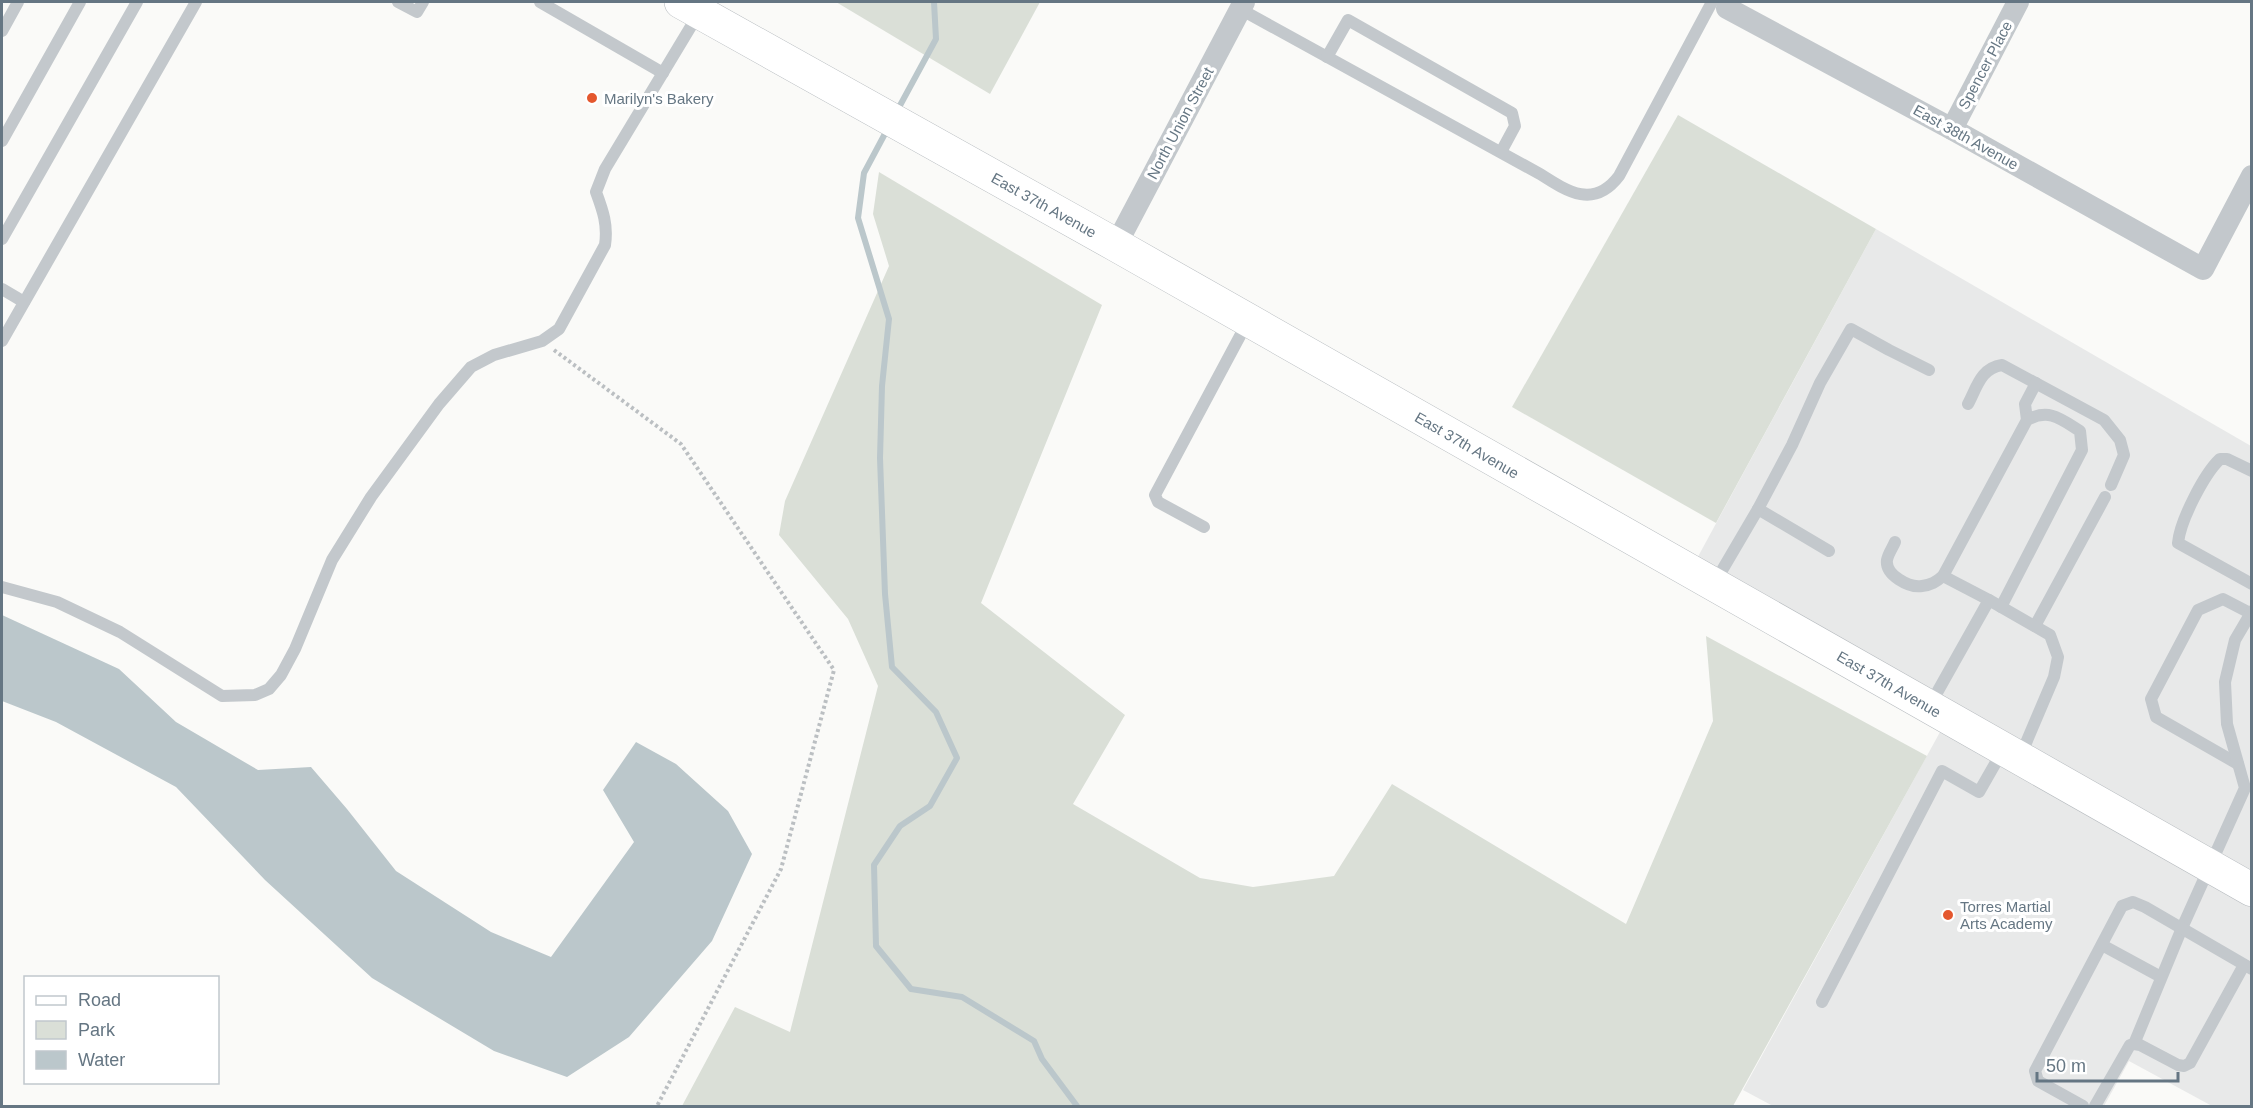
<svg xmlns="http://www.w3.org/2000/svg" width="2253" height="1108" font-family="Arial,sans-serif">
<style>
.built{fill:#e8e9e9}
.green{fill:#dadfd7}
.water{fill:#bbc7cb}
.lines{fill:none;stroke-linecap:round;stroke-linejoin:round}
.stream{stroke:#bbc7cb;stroke-width:6}
.primary-casing{stroke:#b5babe;stroke-width:34}
.path{stroke:#bbbfc2;stroke-width:4;stroke-dasharray:3 3;stroke-linecap:butt}
.service{stroke:#c3c8cc;stroke-width:12}
.minor{stroke:#c3c8cc;stroke-width:22}
.primary{stroke:#fff;stroke-width:33}
.poi-dot{fill:#e4572e;stroke:#fff;stroke-width:2}
.labels{text-anchor:middle;dominant-baseline:central;stroke-width:6;stroke-linejoin:round;paint-order:stroke}
.street-label{font-size:15px;fill:#657683;stroke:#fff}
.poi-label{font-size:15px;fill:#657683;stroke:#fff;text-anchor:start}
</style>
<rect width="100%" height="100%" fill="#fafaf8"/>
<g class="built">
<polygon points="1876,229 2251,446 2251,880 1694,564"/>
<polygon points="1945,723 2251,899 2251,1106 2212,1106 2129,1061 2104,1106 1773,1106 1743,1090"/>
</g>
<g class="green">
<polygon points="836,2 1040,2 990,94"/>
<polygon points="1678,115 1876,229 1716,523 1512,407"/>
<polygon points="879,172 1102,305 981,603 1125,715 1073,804 1200,878 1253,887 1334,876 1392,784 1626,924 1713,721 1706,636 1927,756 1733,1106 682,1106 735,1007 790,1032 878,686 848,619 779,535 785,501 889,266 873,214"/>
</g>
<polygon class="water" points="2,615 119,669 176,722 258,770 311,767 347,809 396,871 491,932 551,957 634,842 603,790 636,742 676,764 728,811 752,854 712,941 629,1037 567,1077 494,1051 372,978 265,880 176,787 56,722 2,701"/>
<g class="lines">
<g class="stream">
<polyline points="897,111 936,39 934,2"/>
<polyline points="888,128 864,173 858,218 889,319 882,386 880,458 885,594 892,667 936,712 957,758 930,806 900,826 874,865 876,946 911,989 962,997 1034,1041 1042,1059 1077,1106"/>
</g>
<defs>
<polyline id="primary" points="681,2 1116,245 2252,890"/>
</defs>
<use href="#primary" class="primary-casing"/>
<polyline class="path" points="554,350 681,444 834,670 781,869 657,1106"/>
<g class="service">
<polyline points="398,2 417,12 423,2"/>
<polyline points="540,2 663,73"/>
<path d="M1240,9L1540,174C1568,192 1594,209 1619,176L1712,2"/>
<polyline points="2,31 18,2"/>
<polyline points="1327,57 1348,20 1512,113 1515,126 1501,152"/>
<polyline points="2,141 80,2"/>
<polyline points="2,239 137,2"/>
<polyline points="2,289 24,302"/>
<polyline points="2,341 196,2"/>
<path d="M1968,404C1977,387 1981,368 2002,365L2104,420L2120,440L2124,455L2111,485"/>
<polyline points="2027,420 2025,404 2036,383"/>
<path d="M2252,471L2227,459H2220C2204,474 2180,521 2178,543L2252,584"/>
<polyline points="1758,509 1829,551"/>
<polyline points="1204,527 1158,502 1155,495 1248,321"/>
<path d="M1895,542C1893,547 1888,554 1887,560C1885,575 1909,588 1922,586C1931,585 1936,582 1943,576L2027,420C2049,408 2061,419 2080,431L2082,450L2001,607"/>
<polyline points="1943,576 1989,600"/>
<polyline points="1714,584 1758,509 1792,445 1820,383 1851,329 1889,350 1929,370"/>
<path d="M2,587L57,602L120,632L222,696L255,695L269,689L281,675L295,649L332,560L371,497L439,404L471,367L494,355L542,341L559,329L605,245C608,225 603,211 596,192L605,169L699,13"/>
<polyline points="2035,626 2105,497"/>
<polyline points="1930,705 1989,600 2050,635 2058,657 2054,677 2020,757"/>
<polyline points="2238,764 2156,717 2151,699 2198,610 2223,599 2250,613"/>
<polyline points="2102,945 2161,977"/>
<polyline points="1822,1002 1942,771 1979,792 2003,750"/>
<polyline points="2134,1044 2182,928 2245,788 2227,724 2225,682 2235,640 2252,611"/>
<polyline points="2083,1106 2038,1081 2035,1071 2122,906 2133,902 2145,907 2252,969"/>
<polyline points="2095,1106 2130,1045 2134,1044 2140,1045 2178,1065 2184,1066 2190,1063 2244,965"/>
</g>
<g class="minor">
<polyline points="1727,8 1952,129 2203,269 2252,176"/>
<polyline points="1952,129 2018,2"/>
<polyline points="1116,245 1244,2"/>
</g>
<use href="#primary" class="primary"/>
</g>
<g class="poi-dot">
<circle cx="592" cy="98" r="6"/>
<circle cx="1948" cy="915" r="6"/>
</g>
<g class="labels">
<g class="street-label">
<text transform="translate(1985 65) rotate(-62)">Spencer Place</text>
<text transform="translate(1180 123) rotate(-62)">North Union Street</text>
<text transform="translate(1966 137) rotate(29)">East 38th Avenue</text>
<text transform="translate(1044 205) rotate(29)">East 37th Avenue</text>
<text transform="translate(1467 445) rotate(30)">East 37th Avenue</text>
<text transform="translate(1889 684) rotate(30)">East 37th Avenue</text>
</g>
<g class="poi-label">
<text x="604" y="98">Marilyn's Bakery</text>
<text x="1960" y="906">Torres Martial<tspan x="1960" dy="17">Arts Academy</tspan></text>
</g>
</g>
<rect width="2253" height="1108" fill="none" stroke="#657683" stroke-width="6"/>
<rect x="24" y="976" width="195" height="108" fill="#ffffff" stroke="#c1c8cd" stroke-width="1.5"/>
<rect x="36" y="996" width="30" height="9" fill="#ffffff" stroke="#c1c8cd" stroke-width="1.5"/>
<text x="78" y="1006" font-size="18" fill="#657683">Road</text>
<rect x="36" y="1021" width="30" height="18" fill="#dadfd7" stroke="#c1c8cd" stroke-width="1.5"/>
<text x="78" y="1036" font-size="18" fill="#657683">Park</text>
<rect x="36" y="1051" width="30" height="18" fill="#bbc7cb" stroke="#c1c8cd" stroke-width="1.5"/>
<text x="78" y="1066" font-size="18" fill="#657683">Water</text>
<path d="M2037 1072v9h141v-9" fill="none" stroke="#657683" stroke-width="3"/>
<text x="2046" y="1072" font-size="18" fill="#657683" stroke="#ffffff" stroke-width="4.5" paint-order="stroke">50 m</text>
</svg>
